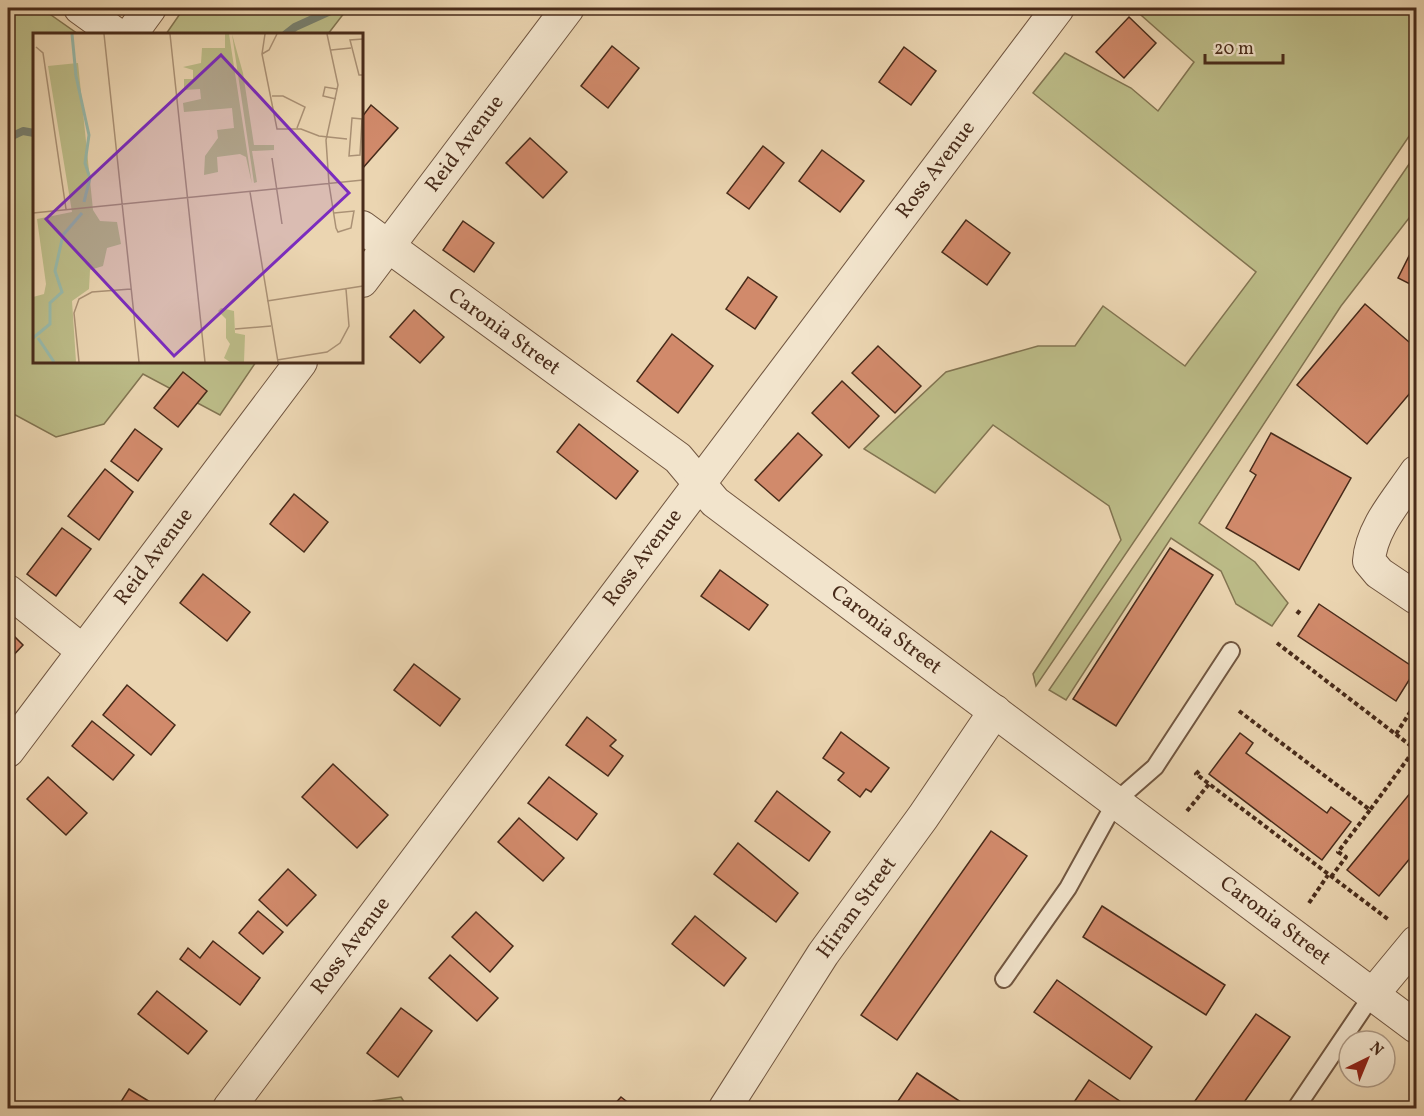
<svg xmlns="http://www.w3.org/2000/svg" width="1424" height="1116" font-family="Vollkorn,serif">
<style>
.green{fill:#bcbc88;stroke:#827451;stroke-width:1.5}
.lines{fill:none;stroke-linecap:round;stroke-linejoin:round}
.stream{stroke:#788070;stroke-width:8}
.building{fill:#d18a6b;stroke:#482b1a;stroke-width:1.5}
.lane-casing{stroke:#715640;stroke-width:20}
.street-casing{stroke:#715640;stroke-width:34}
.path{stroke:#482b1a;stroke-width:4;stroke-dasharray:4.5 3;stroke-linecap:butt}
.lane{stroke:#f2e4cc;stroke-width:16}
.street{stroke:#f2e4cc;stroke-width:32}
.labels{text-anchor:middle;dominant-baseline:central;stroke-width:4.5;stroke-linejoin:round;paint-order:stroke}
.street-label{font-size:21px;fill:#482b1a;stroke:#f2e4cc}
.inset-river{fill:none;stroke:#98b9aa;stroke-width:3}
.inset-road{fill:none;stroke:#aa9175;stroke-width:1.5}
.view{fill:#7b2cbf;fill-opacity:0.15;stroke:#7b2cbf;stroke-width:3}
.inset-edge{fill:none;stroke:#482b1a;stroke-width:3}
</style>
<rect width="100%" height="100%" fill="#ebd5b1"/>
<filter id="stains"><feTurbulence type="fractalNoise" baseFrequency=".00333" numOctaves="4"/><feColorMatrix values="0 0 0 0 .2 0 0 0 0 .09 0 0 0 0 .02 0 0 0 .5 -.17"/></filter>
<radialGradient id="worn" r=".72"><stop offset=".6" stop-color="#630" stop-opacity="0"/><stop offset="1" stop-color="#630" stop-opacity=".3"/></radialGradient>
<g class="green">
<polygon points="8,8 41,8 78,34 34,34 34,362 256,362 220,415 143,374 104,424 56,437 8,411"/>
<polygon points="184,8 348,8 328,34 166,34"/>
<polygon points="1133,8 1416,8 1416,126 1036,686 1033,674 1121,540 1109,506 993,425 935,493 864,449 946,372 1038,346 1075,346 1103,306 1185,366 1256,272 1033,93 1065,53 1131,88 1158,111 1194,62"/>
<polygon points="1416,154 1416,209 1341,306 1199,523 1255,562 1288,603 1272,626 1236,604 1221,571 1171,538 1066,700 1049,690"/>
<polygon points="401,1097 408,1108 372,1108 373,1101"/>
</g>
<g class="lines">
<g class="stream">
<polyline points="286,34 295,27 337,8"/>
<polyline points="8,138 23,131 34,133"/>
</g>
</g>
<g class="building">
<polygon points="1129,17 1156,43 1124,78 1096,52"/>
<polygon points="612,46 639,68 608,108 581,86"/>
<polygon points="904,47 936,71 911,105 879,82"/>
<polygon points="371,105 398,128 362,169 362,117"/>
<polygon points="530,138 567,172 543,198 506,163"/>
<polygon points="763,146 784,163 749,209 727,193"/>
<polygon points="822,150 864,181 840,212 799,181"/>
<polygon points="966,220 1010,253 987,285 942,252"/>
<polygon points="463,221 494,243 474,272 443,250"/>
<polygon points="1416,242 1416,287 1398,278"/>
<polygon points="748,277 777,297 755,329 726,309"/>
<polygon points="1365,304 1416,348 1416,386 1367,444 1297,385"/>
<polygon points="414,310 444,337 420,363 390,337"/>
<polygon points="672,334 713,366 678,413 637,381"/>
<polygon points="878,346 921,386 895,413 852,373"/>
<polygon points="183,372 207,391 178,427 154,408"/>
<polygon points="842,381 879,416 849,448 812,413"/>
<polygon points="579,424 638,471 616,499 557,452"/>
<polygon points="135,429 162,449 138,481 111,461"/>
<polygon points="798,433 822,455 779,501 755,480"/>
<polygon points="1271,433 1351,478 1299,570 1226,528 1256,475 1250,471"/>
<polygon points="105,469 133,492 99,540 68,516"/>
<polygon points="294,494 328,522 304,552 270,524"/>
<polygon points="62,528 91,549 56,596 27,574"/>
<polygon points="1170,548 1213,575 1116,726 1073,699"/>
<polygon points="720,570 768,605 749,630 701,596"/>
<polygon points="203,574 250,612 227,641 180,603"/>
<polygon points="1319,604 1416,669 1396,701 1298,636"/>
<polygon points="8,630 23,645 8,661"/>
<polygon points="414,664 460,699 440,726 394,690"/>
<polygon points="127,685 175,725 151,755 103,715"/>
<polygon points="587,717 616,740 610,746 623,756 608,776 566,745"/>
<polygon points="92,721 134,755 113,780 72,746"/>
<polygon points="841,732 889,768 871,792 866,789 860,797 838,780 844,773 823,758"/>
<polygon points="1240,733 1253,743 1246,753 1327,813 1331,807 1351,822 1322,860 1209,774"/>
<polygon points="333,764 388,815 357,848 302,797"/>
<polygon points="48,777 87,813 66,835 27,799"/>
<polygon points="549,777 597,814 577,840 528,803"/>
<polygon points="1416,786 1416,851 1379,896 1347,870"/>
<polygon points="777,791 830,832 809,861 755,821"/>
<polygon points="519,818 564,858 543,881 498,842"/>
<polygon points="991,831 1027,856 897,1040 861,1015"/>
<polygon points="738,843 798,893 776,922 714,874"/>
<polygon points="288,869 316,895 287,926 259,900"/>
<polygon points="1102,906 1225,985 1206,1015 1083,937"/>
<polygon points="258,911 283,932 263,954 239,933"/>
<polygon points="476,912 513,946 490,972 452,937"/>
<polygon points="695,916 746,958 724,986 672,944"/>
<polygon points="213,941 260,978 240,1005 180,959 188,948 200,958"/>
<polygon points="450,955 498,998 477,1021 429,978"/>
<polygon points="1057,980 1152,1047 1130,1079 1034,1012"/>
<polygon points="157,991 207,1031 188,1054 138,1014"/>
<polygon points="401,1008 432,1031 398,1077 367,1053"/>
<polygon points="1256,1014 1290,1037 1240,1108 1190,1108"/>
<polygon points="917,1073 970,1108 902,1108 896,1104"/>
<polygon points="1089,1080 1121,1102 1116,1108 1070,1108"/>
<polygon points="129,1089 160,1108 117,1108"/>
<polygon points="621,1097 635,1108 611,1108"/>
</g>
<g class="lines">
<defs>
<g id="lane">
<polyline points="1004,979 1068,888 1116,801 1155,767 1231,651"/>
<polyline points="1296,1108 1373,994"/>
</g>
<g id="street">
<polyline points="80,8 116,34"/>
<polyline points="131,34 150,8"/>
<polyline points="362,227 678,458 715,502 1416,1027"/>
<polyline points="362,281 568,8"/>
<path d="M1416,472C1398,499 1371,528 1369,561L1379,573L1416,598"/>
<polyline points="8,591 83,651"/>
<polyline points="8,751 301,362"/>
<polyline points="1373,994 1416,942"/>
<polyline points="229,1108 1058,8"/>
<polyline points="725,1108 823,954 923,817 995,711"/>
</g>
</defs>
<use href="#lane" class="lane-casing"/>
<use href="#street" class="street-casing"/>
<g class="path">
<polyline points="1297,614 1301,609"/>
<polyline points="1277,643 1415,749"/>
<polyline points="1239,711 1370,810 1415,749"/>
<polyline points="1396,734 1416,703"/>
<polyline points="1199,771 1196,774 1389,920"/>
<polyline points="1187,811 1209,784"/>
<polyline points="1331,877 1346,857 1338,852 1370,810"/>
<polyline points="1309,903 1328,875"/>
</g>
<use href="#lane" class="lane"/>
<use href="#street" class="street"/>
</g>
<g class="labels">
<g class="street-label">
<text transform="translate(465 144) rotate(-53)">Reid Avenue</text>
<text transform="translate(936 170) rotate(-53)">Ross Avenue</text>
<text transform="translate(504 332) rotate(36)">Caronia Street</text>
<text transform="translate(154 557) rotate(-53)">Reid Avenue</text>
<text transform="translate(643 558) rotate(-53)">Ross Avenue</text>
<text transform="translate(886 630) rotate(37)">Caronia Street</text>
<text transform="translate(857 908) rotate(-54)">Hiram Street</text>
<text transform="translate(1275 921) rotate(37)">Caronia Street</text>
<text transform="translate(351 946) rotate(-53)">Ross Avenue</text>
</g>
</g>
<g transform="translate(33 33)">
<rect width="330" height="330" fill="#ebd5b1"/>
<path d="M192,1H196L219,151L213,124L207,121L184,124L185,139L171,142L172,123L185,105L184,97L201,95L199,75L151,79L150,70L168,66L167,56L151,57V46H160V37L150,34L168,30L169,15H192ZM199,1L210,40L221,112H241V117L219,118L224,149L221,150ZM45,30L60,177L67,188L84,189L88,211L74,215L70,233L57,237L56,256L39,268L43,329H0V264L11,261L13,251L4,186L39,179L15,33ZM188,275L201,278L202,300L212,302L211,329H197L191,325L197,311L193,305V286L185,278Z" fill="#bcbc88"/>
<path class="inset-river" d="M39,1L43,43L56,102L52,130L57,145L51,169M0,305L17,291V270L29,259L22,238L30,202L49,180M5,305L21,329"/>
<path class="inset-road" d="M71,1L106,329M137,1L172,329M232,1L229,21L244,96H268L286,103L314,106M294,1L305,52L293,107L296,151L303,195L305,199L318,195L321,178L301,180M330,6L317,7L326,42H330M3,14L10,20L33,176M298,17L318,15M229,21L236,17L244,1M239,63H250L272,74L264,95M303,66L290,63L292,54L304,56M319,85L329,86L327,122L316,123ZM239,125L249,191M217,159L245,329M0,180L330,147M234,268L330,253M202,296L238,293M244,327L294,319L307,310L316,293L313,256M46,329L41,280L46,266L59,259L98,256"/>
<path class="view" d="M188,22L316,160L141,323L13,186Z"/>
<rect width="330" height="330" class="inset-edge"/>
</g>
<rect width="1424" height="1116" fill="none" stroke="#ebd5b1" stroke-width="30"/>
<rect x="9" y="9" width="1406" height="1098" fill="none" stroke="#482b1a" stroke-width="3"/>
<rect x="15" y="15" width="1394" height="1086" fill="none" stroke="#482b1a" stroke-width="1.5"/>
<g transform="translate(1367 1059) rotate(43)"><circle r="28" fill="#f2e4cc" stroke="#ae9a85" stroke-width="1.5"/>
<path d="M0-4.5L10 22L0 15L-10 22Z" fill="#8f2418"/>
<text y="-9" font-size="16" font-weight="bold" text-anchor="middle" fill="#482b1a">N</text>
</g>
<path d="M1205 54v9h78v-9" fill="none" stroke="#482b1a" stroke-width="3"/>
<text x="1214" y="54" font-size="18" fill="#482b1a" stroke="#f2e4cc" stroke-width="4.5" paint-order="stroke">20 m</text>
<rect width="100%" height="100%" filter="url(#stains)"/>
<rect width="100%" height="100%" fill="url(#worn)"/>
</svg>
